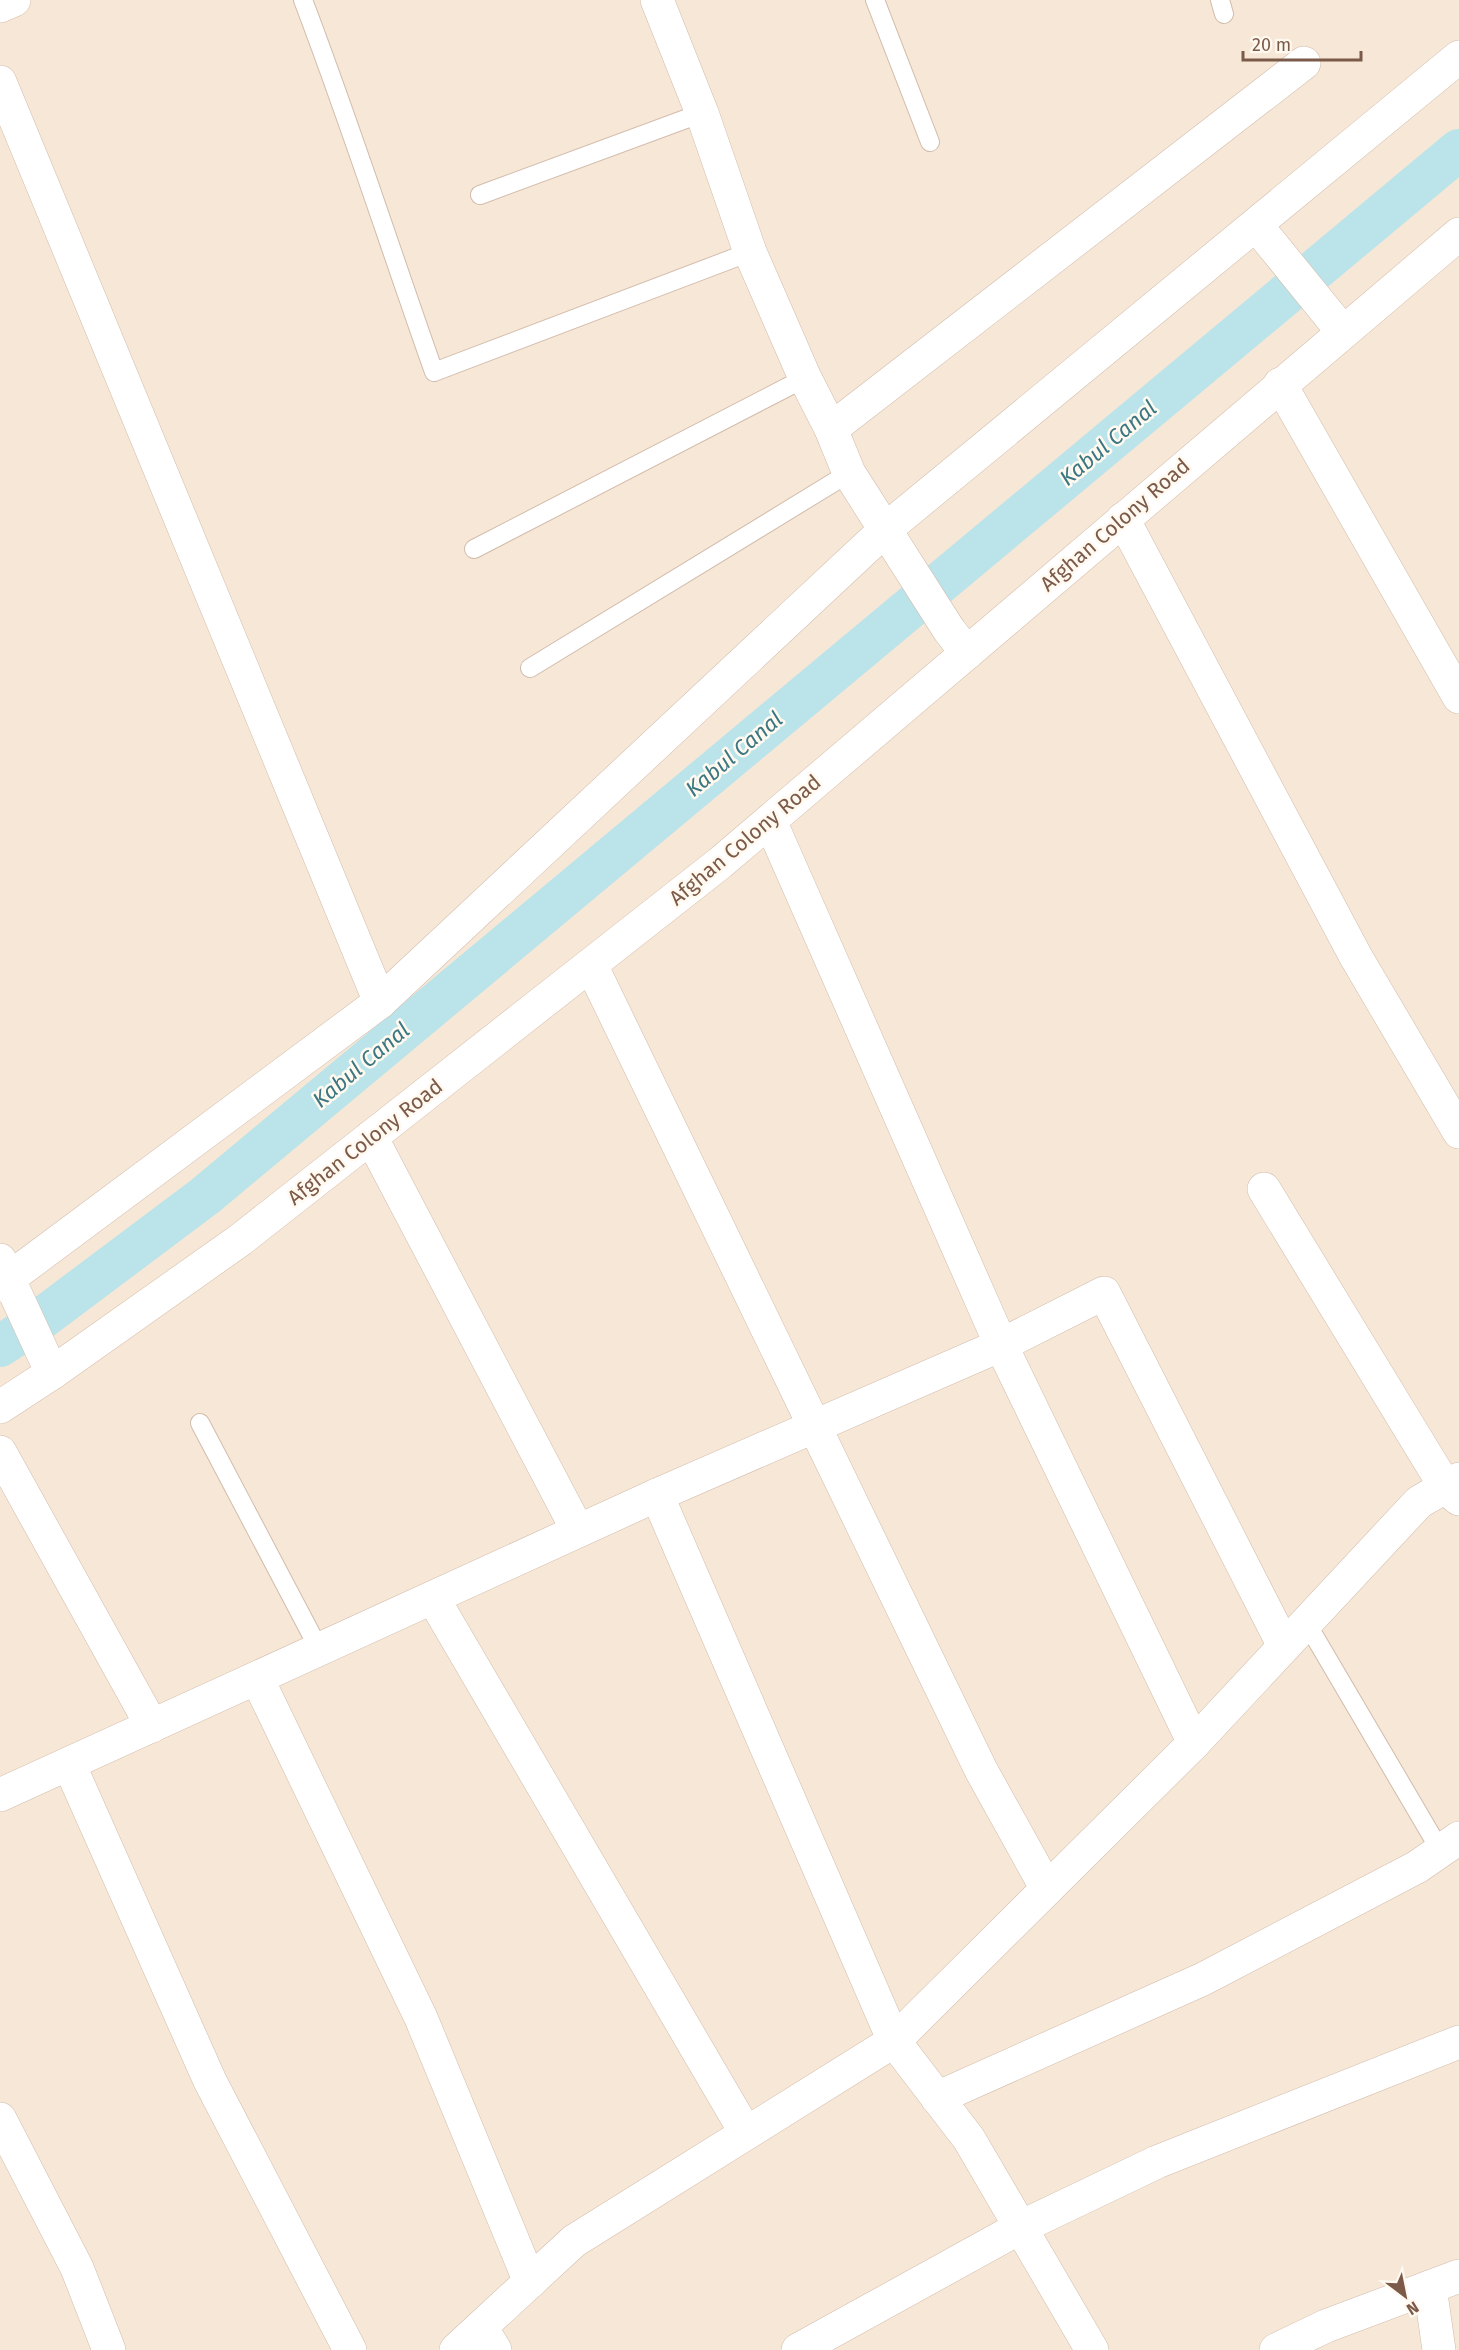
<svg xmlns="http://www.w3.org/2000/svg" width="1459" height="2350" font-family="'Fira Sans',sans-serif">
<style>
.residential{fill:#f6e7d6}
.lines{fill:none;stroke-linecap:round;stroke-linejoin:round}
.canal{stroke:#bae4ea;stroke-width:42}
.service-casing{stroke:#d2bcac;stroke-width:20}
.minor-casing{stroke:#d2bcac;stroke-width:34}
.secondary-casing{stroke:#d8beab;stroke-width:34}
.service{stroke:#fff;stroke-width:18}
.minor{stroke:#fff;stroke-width:33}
.secondary{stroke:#fff;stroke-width:33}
.labels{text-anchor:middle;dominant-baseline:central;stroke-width:5;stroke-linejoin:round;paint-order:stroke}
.street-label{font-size:21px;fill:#7b5a49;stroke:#fff9f0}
.water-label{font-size:22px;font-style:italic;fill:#3b7782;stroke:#fff9f0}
</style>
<rect width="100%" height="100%" fill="#fef5e8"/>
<rect class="residential" x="0" y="0" width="1459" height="2350"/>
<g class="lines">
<polyline class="canal" points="0,1346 37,1322 205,1196 1459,150"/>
<defs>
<g id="service">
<path d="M303,0C350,123 390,248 434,372L750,252"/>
<polyline points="875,0 930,142"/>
<polyline points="1220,0 1224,14"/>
<polyline points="480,195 702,113"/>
<polyline points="474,549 805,378"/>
<polyline points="530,668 849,473"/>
<polyline points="200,1423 319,1649"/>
<polyline points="1306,1622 1440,1850"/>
</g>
<g id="minor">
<polyline points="657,0 702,113 750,252 805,378 831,429 849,473 949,630 967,653"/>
<polyline points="0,6 14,0"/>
<polyline points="0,82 380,1002"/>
<polyline points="1256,225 1343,332"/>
<polyline points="1280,384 1459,697"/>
<polyline points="831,429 1304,63"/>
<polyline points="1123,519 1356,957 1459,1132"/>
<polyline points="591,965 981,1770 1047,1889"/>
<polyline points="371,1137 578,1531"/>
<polyline points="1264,1189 1446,1488 1459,1499"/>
<polyline points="0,1260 52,1373"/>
<polyline points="0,1285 380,1002 886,529 1459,57"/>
<polyline points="0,1452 152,1726"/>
<polyline points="657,1495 894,2041 969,2139 1092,2350"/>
<polyline points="433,1598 746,2133"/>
<polyline points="257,1678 421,2018 530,2282"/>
<polyline points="1194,1743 1001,1345 1104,1293 1284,1646"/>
<polyline points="69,1764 210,2081 350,2350"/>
<polyline points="0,1795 657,1495 1001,1345 770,821"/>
<polyline points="937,2098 1203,1979 1417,1867 1459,1838"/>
<polyline points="0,2119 77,2268 109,2350"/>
<polyline points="1430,2287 1439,2350"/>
<polyline points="481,2327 495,2350"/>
<polyline points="456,2350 574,2241 894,2041 1194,1743 1419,1502 1459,1479"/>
<polyline points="798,2350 1021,2227 1157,2162 1459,2042"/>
<polyline points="1276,2350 1326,2326 1459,2276"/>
</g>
<polyline id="secondary" points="0,1407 52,1373 240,1240 720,863 1459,234"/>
</defs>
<use href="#service" class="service-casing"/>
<use href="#minor" class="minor-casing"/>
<use href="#secondary" class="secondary-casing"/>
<use href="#service" class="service"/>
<use href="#minor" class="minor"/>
<use href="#secondary" class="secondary"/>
</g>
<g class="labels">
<g class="street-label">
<text transform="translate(1115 525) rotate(-41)">Afghan Colony Road</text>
<text transform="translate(745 840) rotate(-40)">Afghan Colony Road</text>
<text transform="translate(365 1142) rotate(-38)">Afghan Colony Road</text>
</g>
<g class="water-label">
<text transform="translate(1108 443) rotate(-40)">Kabul Canal</text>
<text transform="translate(734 754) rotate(-40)">Kabul Canal</text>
<text transform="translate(361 1065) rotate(-40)">Kabul Canal</text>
</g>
</g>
<g transform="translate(1405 2296) rotate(148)" stroke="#fff9f0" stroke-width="4.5" paint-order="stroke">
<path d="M0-4.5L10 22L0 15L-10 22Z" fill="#7b5a49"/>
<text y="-9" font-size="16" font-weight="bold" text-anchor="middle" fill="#7b5a49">N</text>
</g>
<path d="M1243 51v9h118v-9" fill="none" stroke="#7b5a49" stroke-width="3"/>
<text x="1252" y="51" font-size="18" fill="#7b5a49" stroke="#fff9f0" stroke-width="4.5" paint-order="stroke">20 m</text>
</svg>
